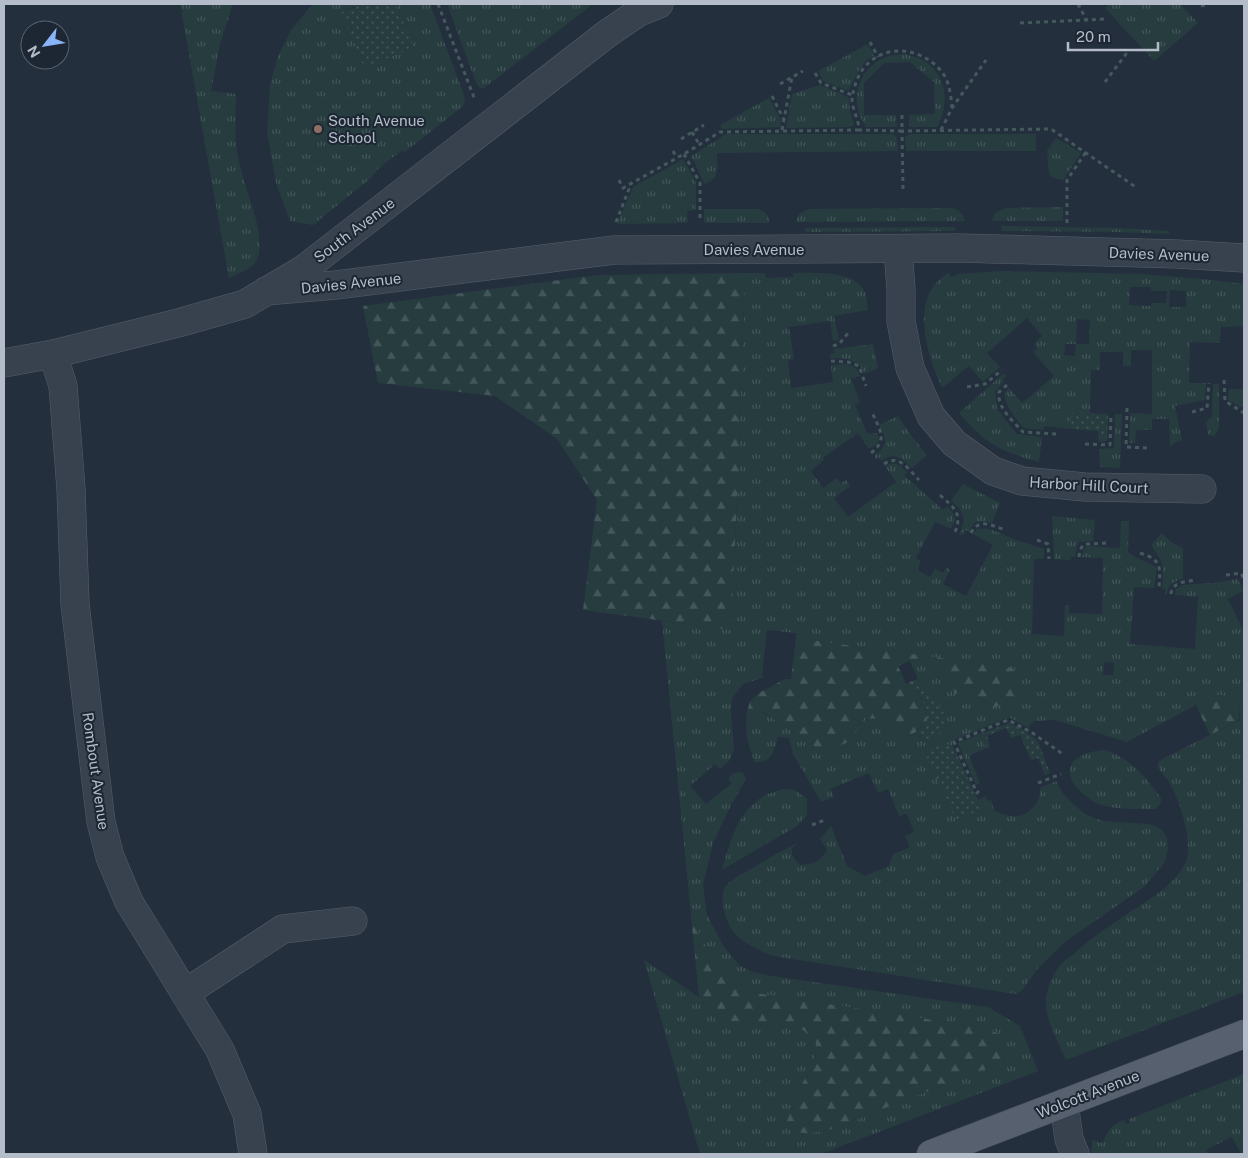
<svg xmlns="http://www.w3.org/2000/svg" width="1248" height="1158" font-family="'Public Sans',sans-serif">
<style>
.grass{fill:url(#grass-tufts);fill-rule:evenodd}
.forest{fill:url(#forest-firs)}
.garden{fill:url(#garden-dots)}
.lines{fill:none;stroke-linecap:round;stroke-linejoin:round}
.minor-casing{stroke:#565f6c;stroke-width:29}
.major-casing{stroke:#414a57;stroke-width:29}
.path{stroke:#44595c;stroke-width:3;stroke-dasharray:4 4;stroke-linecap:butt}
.minor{stroke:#38414e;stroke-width:28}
.major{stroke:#56606e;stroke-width:28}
.education-dot{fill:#8d6e63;stroke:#1d2633;stroke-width:2}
.labels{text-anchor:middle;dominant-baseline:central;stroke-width:4;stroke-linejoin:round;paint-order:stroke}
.poi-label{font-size:15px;fill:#b4bcc9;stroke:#1d2633;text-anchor:start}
.street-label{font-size:15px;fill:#b4bcc9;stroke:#1d2633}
</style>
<defs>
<pattern id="grass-tufts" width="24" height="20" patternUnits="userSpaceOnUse" patternTransform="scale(1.25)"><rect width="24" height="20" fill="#263c3f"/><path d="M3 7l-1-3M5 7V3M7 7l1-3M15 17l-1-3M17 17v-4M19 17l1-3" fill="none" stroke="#435659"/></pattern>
<pattern id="forest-firs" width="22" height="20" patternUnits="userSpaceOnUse" patternTransform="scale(1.25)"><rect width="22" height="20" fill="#263c3f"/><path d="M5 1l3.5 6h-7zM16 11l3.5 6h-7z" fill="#435659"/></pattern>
<pattern id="garden-dots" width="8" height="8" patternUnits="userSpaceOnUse" patternTransform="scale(1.25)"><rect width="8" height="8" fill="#263c3f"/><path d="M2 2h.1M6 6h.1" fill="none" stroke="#435659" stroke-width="1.8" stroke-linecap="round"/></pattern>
</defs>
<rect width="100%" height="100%" fill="#242f3e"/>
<g class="grass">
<path d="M180,4H233L220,44L211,91L236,94C236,111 234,135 237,151C238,157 239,164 241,170C246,191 267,239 257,259C253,269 238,273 229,278Z"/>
<polygon points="315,4 363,4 343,11 413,48 396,4 430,4 463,92 465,100 463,106 405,152 401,151 379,168 371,178 313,225 290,221 276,183 267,132 270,85 278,56 291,30 310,7"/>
<polygon points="447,4 593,4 484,88 481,88 477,85"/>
<polygon points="1110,4 1180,4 1198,23 1154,61 1105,8"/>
<path d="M868,44L874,55C857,68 858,73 849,90H846L823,81L818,71Z"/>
<path d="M905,54C910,56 916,56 921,59C946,72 951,103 937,127H909V115L935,114L934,82L910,62L884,63L864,83V115H896L897,127H866C864,123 860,118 859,113C851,89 865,63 889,56C894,54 900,55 905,54Z"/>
<polygon points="820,85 846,96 849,98 850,112 854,123 853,126 849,127 786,128 792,94"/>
<polygon points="769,98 781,120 781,127 722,129 720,125"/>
<path d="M726,134H893C899,137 897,145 898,151L717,153C717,167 721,179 704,184L695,163L690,157Z"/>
<polygon points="910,134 1036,134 1036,151 906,151 905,138 907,135"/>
<polygon points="1056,138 1081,153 1063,180 1051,177 1049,173 1047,151"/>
<polygon points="683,159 696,182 696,210 687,211 688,223 617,224 633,187"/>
<polygon points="1063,207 1063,221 992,221 993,217 995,213 1005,208"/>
<path d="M952,208C959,210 963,213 965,221L796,222C797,214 802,211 810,209Z"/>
<path d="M704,209H758C765,211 769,215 769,223H704Z"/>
<polygon points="1001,226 1118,228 1169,231 1169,234 1119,232 1002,231"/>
<polygon points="955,227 955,231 805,232 805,228"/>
<path d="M1000,271L1142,274L1202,279L1244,284V326L1221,327L1220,343L1190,342L1189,383H1206L1205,400L1175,406L1182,440L1174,443L1170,447L1169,419H1152V430H1136L1135,443H1129L1130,413L1152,414V350H1131V366H1123V352H1100V370H1091L1090,414L1071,413V429L1044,426L1043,430L1024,428C1014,417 1007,408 1004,394L1009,388L1022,403L1054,376L1033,352L1037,349L1034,344L1042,336L1027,318L987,353L1000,367L983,382L969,366L942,388C927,354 908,297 948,273L951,277L959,274ZM1130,287H1151V291H1167L1166,303H1151V306L1129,305ZM1170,290L1186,291V307H1169ZM1077,319L1090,320L1089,344H1076ZM1065,344H1076L1075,356L1064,355Z"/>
<path d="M745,273H765L766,278L793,277V273C813,273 847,270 862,287C867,294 867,302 868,310L834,316L839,340L833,341L830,321L789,327L794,359L788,360L791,388L833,382L831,365L847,364L856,368L860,376L851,379L860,402L855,405L866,431L870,434L877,433L879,437V441L874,446L869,449L858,433L823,458L824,460L811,471L823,488L837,478L841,483L846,480L850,486L834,498L848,517L896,482L885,466C895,460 900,465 907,472L904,475L943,510L947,506C956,515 956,518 951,529L935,522L916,558L921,561L917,570L930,577L935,569L943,573L946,567L950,570L943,584L966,596L993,545L973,534L977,529C991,526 1004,536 1016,540C1026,543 1035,546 1044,549V559H1034L1032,634L1064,636L1065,605H1069V613L1102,614L1103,558L1082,557L1084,548L1088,546L1120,548L1121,521H1129L1128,552C1137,560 1148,561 1157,568L1154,588L1134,587L1130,644L1195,649L1198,597L1175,595L1176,589L1183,585L1212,583L1238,579L1243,591L1228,599L1244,632V992L1066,1060C1060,1046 1047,1022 1046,1007C1045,994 1050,979 1058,968C1062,962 1069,957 1075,953C1094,935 1117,921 1139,906C1152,898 1165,889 1175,878C1179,873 1183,868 1186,862C1193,842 1181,804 1171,786C1168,779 1161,773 1158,767C1157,762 1160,760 1164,758L1240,720V698L1211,694L1196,705L1127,742L1055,720L1035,721L1031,723L1028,728L1009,717L952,741L953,746L945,744L981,809L977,800L986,796L987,801L991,800L994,810C1002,814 1009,817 1017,816C1030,814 1042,801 1040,788L1056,781L1062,792L1071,802L1085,814L1102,821L1149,824L1157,827L1163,831L1167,838L1168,848L1165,862L1145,886L1065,942L1040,966L1022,990L1017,994L1009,993L773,956C745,943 728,938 723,904C722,898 722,891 726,886C733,878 742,874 751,869C767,859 782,850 798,843L792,848C791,856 795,860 800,865C814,864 819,862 827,850L820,839L831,826L847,866L865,876L889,866L893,854L910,847L905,836L914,832L907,814L899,816L888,789L878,793L869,773L830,789L834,797L821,802L793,754L789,738L778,737C774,751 772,763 755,762C747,743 745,732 747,712L764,713L794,732L823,753L851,741L863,718H879L899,736L908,737L915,734L921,739L939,704L918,679L910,661L930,657L796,638V633L767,630L762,676L765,677L743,684L732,698L731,713L734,750L729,761L720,769L715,764L690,786L706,804L732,783L728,778L734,773L742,772L746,779L730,807L713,843L703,885L707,915L724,947L740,966L753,972L772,976L988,1007L1020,1026L1038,1071L821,1154H700L644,960L699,997L716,1019L803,1030L816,1042L814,1061L797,1094L787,1121L803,1134L829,1130L993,1066L1004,1058L1006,1046L999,1034L986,1028L756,993L726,977L709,953L691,916L662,621L731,629L739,453ZM932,657L1014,668L991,709L971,687ZM1104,662L1114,663L1113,675H1103Z"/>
<polygon points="873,344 878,368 864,374 860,365 849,359 830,358 830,354 835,353 834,349"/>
<path d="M1004,373L1006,376L1002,380L1004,382L995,391L997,409L1017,434L1042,437L1039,462C1018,456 994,449 978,433C971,427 965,420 959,413Z"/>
<polygon points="1213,384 1219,384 1219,429 1214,436 1208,435 1206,422 1212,417"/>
<polygon points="1229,389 1244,389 1244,408 1228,400"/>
<polygon points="1115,414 1122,414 1120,468 1100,467 1099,449 1114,448"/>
<path d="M898,416L910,434L927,455L912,468C901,458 896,451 881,461L879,457L876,459L874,456C888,446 887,440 879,425Z"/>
<path d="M963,484L1000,503L992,523C980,519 974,520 969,532L965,530L962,535L959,534C967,519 964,511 951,501Z"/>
<polygon points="1052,516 1095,520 1093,541 1079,542 1077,547 1075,557 1071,557 1071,560 1054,559"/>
<path d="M1162,533L1171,542L1183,548V579C1174,581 1168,584 1167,594H1165V589H1162L1163,569L1161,560L1151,545Z"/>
<polygon points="980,734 986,748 969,756 980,783 976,785 958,743"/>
<path d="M1105,750C1125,756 1142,772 1154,789C1156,792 1160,796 1161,799C1162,803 1158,806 1156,809C1140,809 1121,810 1105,806C1092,803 1067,785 1070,769C1072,755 1093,751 1105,750Z"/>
<path d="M783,789L795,790L807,799V815L797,826L722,870C730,842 738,808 768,794C773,792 778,791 783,789Z"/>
<path d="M1244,1074V1154H1241L1232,1137L1206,1150L1208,1154H1091L1092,1140L1103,1143C1108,1130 1111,1125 1124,1120L1126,1124L1130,1123L1129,1119Z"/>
</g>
<g class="forest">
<polygon points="745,273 739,453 731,630 583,610 597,500 557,439 495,396 378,383 363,306 598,275"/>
<path d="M796,638C868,648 941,658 1014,668L1021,695L991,709L971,687L955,694L932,657L910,661L898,666L906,684L912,681L926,708L927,721C904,747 901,738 879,719L863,718L851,741L823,753L794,732L765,713L747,712L750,701L759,693L785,679H791Z"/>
<polygon points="1211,694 1240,698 1239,720 1210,735 1196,705"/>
<path d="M691,916L709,953L726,977L756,993L986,1028L999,1034L1006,1046L1004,1058L993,1066L829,1130C810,1133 799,1139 787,1121L797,1094L814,1061L816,1042L803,1030L716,1019L699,997Z"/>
</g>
<g class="garden">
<polygon points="363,4 396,4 414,48 364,67 342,12"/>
<polygon points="1071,413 1108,414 1107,441 1099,442 1098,431 1071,429"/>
<path d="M918,679C927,689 939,701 944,714C949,726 935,743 922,739C921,738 916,735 915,734L927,721L926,708L912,681Z"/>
<polygon points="1009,723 1025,731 1038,741 1050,773 1045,775 1038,758 1031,760 1020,735 1011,738 1006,728 987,736 990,746 986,748 980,734"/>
<path d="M945,744L953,746L982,809L956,820L927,757C931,748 935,745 945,744Z"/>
</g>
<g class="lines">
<defs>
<g id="minor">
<polyline points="898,249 901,289 901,321 910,368 931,416 954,443 993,471 1022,481 1085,487 1202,489"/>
<polyline points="266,291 336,285 614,250 959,248 1177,254 1244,258"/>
<polyline points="53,354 63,386 71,489 75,604 101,822 110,857 129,902 220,1050 247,1114 253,1154"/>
<polyline points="4,363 53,354 178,323 245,304 304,269 608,33 639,12 659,4"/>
<polyline points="185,993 283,929 353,921"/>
<polyline points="1064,1103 1069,1139 1075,1154"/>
</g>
<polyline id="major" points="931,1154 1244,1034"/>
</defs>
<use href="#minor" class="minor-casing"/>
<use href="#major" class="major-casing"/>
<g class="path">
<polyline points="438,4 475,100"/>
<polyline points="1078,4 1087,21"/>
<polyline points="1201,6 1209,4"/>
<polyline points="1020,23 1106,19"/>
<polyline points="870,42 878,57"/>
<polyline points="815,73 821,83 852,95"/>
<polyline points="1105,82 1129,50"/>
<polyline points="780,84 803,71"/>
<polyline points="772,96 784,120"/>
<path d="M902,115V131L859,130C859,118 849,105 853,93C855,85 858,74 864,68C885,41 926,48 944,75C950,85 951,97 952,108"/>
<polyline points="782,130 792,77"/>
<polyline points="941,130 952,108 986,60"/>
<polyline points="692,132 699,144"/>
<polyline points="681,139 704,125"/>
<polyline points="673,151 677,158"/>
<polyline points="684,154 700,183 700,222"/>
<polyline points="619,180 623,188 684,154 720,132 859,130"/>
<polyline points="903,189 902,131 1051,129 1137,188"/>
<polyline points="616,222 629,189 627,186"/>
<polyline points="1067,223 1067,180 1086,152"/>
<polyline points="833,346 839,344 850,331"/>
<polyline points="831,361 848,362 859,366 866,386"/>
<polyline points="1224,380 1225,401 1244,413"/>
<path d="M1007,385L999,392C997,408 1013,421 1023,432L1056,434"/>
<polyline points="967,387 985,384 1002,370"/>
<polyline points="1127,408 1126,447 1147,448"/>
<polyline points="1192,412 1207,408 1209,383"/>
<polyline points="1085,444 1110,445 1111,414"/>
<path d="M871,453C889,439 879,429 872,412"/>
<path d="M884,464C899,453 909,470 919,480"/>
<path d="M940,495C953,507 963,513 955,532"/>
<path d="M971,533C979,518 990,525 1003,529"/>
<polyline points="1037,540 1048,544 1049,559"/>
<path d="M1140,553C1163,560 1160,568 1159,589"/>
<polyline points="1079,557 1080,550 1083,545 1088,544 1106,543"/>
<polyline points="1226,575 1241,573 1244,580"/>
<path d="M1171,594C1172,582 1185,582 1195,580"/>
<polyline points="1038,783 1061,774"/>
<polyline points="979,791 977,793 954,742 1008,720 1031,732 1064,755"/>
<polyline points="812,825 827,819"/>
</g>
<use href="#minor" class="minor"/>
<use href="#major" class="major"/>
</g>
<circle class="education-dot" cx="318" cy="129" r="5"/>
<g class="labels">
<g class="poi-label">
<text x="328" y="120">South Avenue<tspan x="328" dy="17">School</tspan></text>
</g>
<g class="street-label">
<text transform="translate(354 230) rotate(-37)">South Avenue</text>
<text x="754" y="249">Davies Avenue</text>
<text transform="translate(1159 254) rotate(2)">Davies Avenue</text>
<text transform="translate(351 283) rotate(-6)">Davies Avenue</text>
<text transform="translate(1089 485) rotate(3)">Harbor Hill Court</text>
<text transform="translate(96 771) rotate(82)">Rombout Avenue</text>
<text transform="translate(1088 1094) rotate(-21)">Wolcott Avenue</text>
</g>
</g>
<rect width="1248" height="1158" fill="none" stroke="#b4bcc9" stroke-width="10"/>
<g transform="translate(45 45) rotate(239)"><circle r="24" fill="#1d2633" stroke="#59626f"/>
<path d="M0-4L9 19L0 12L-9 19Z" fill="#8ab4f8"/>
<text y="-8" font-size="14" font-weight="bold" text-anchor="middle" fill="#b4bcc9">N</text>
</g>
<path d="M1068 42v8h90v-8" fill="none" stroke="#b4bcc9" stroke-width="2.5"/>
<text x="1076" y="42" font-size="15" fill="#b4bcc9" stroke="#1d2633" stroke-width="4" paint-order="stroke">20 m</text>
</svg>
